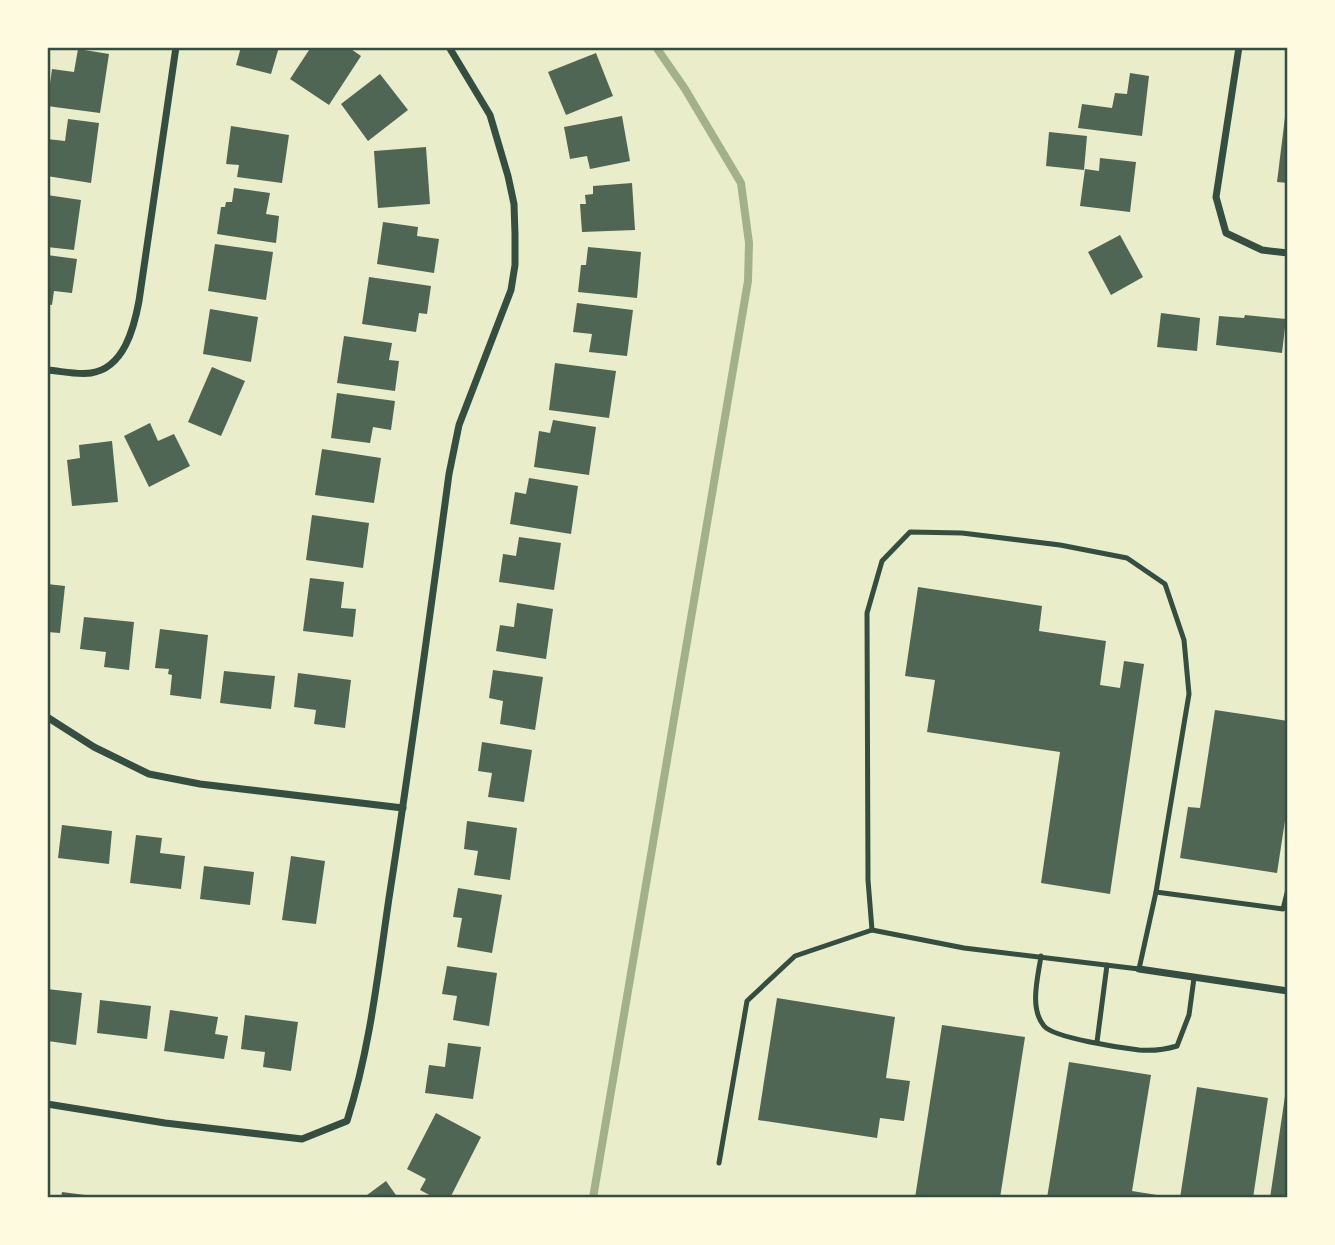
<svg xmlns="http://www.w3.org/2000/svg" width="1335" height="1245" font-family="Signika,sans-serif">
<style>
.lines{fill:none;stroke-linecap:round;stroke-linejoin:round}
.stream{stroke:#a3b18a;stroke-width:8}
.building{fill:#4f6655}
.service{stroke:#344e41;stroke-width:5}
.minor{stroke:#344e41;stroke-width:7}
.neatline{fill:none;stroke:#344e41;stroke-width:2.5}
</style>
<rect width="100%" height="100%" fill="#e9edc9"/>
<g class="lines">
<polyline class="stream" points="593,1198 748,281 749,243 741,183 685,89 656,47"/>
</g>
<g class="building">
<polygon points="241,47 279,47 271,74 236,65"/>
<polygon points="311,47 348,47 361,56 329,105 290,79"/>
<polygon points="78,49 109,54 100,113 47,106 52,69 74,72"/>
<polygon points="596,53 613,96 566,115 548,72"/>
<polygon points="1130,73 1149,76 1142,136 1078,128 1082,104 1112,108 1115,93 1127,94"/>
<polygon points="380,74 408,110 368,141 341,104"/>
<polygon points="1286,109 1288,110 1288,183 1277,182"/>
<polygon points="622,116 630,161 590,169 587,156 570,159 564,127"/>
<polygon points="68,119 99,123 91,183 47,176 47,139 65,141"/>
<polygon points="231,126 289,135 282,183 237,177 239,165 226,164"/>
<polygon points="1049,132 1087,136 1084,170 1046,166"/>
<polygon points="426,147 430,204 378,208 374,151"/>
<polygon points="1100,158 1136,162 1130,212 1080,206 1085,169 1099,171"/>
<polygon points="632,183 635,230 582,232 580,204 586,204 585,195 593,194 593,186"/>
<polygon points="234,188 270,193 266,214 279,216 276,243 217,234 221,207 225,207 226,202 232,202"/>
<polygon points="47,195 81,200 74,250 47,247"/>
<polygon points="383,222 418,227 417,236 439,239 434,273 377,264"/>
<polygon points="1120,235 1143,277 1111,295 1088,252"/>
<polygon points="215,244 273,252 266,300 208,291"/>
<polygon points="588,247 641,252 637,298 578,292 581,265 586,265"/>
<polygon points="47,255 77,259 72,293 54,291 52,305 47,304"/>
<polygon points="369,277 431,286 427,314 419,313 416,332 362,324"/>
<polygon points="577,303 633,310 627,356 589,352 592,334 573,332"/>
<polygon points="210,309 258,317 251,362 203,354"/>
<polygon points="1161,313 1200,318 1197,351 1157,347"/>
<polygon points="1245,315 1286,319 1282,353 1216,345 1219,316 1244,318"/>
<polygon points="344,336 392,343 389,360 399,361 395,391 337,383"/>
<polygon points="555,363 616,371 609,418 549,410"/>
<polygon points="212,367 245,381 221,436 188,422"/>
<polygon points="337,393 395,401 391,430 373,427 370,443 331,438"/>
<polygon points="553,420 596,427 589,475 534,467 539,431 550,433"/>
<polygon points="150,423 158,441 174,434 190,466 149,487 124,436"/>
<polygon points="112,441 118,502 72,506 67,460 80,458 79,445"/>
<polygon points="322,449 381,458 374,503 315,495"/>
<polygon points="529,478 578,486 571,534 510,524 515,492 526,494"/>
<polygon points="312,515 369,523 363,568 306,560"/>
<polygon points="519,537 561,543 554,590 499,582 503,554 516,556"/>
<polygon points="310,578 344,582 341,608 356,609 353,637 303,631"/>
<polygon points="47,584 65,586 60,633 47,632"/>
<polygon points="918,587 1042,606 1039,631 1106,641 1100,685 1120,688 1124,661 1144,664 1110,894 1041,883 1060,752 927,732 935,680 905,676"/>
<polygon points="517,603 553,609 546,659 496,651 500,625 514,627"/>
<polygon points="84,617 134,622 129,670 104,667 106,652 80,649"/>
<polygon points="160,629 208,635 201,699 170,695 172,675 168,674 169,669 155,668"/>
<polygon points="493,670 543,677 535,730 500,724 503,701 489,698"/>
<polygon points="224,671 275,676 271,709 220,703"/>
<polygon points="298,673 351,680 345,728 314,724 316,710 294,707"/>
<polygon points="1215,710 1288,721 1288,801 1277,873 1180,858 1188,807 1200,808"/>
<polygon points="482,742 532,750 524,802 488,797 492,773 478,771"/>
<polygon points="467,821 517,828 510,880 474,875 478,851 464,849"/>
<polygon points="62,825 112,831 109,864 58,858"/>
<polygon points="136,835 162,838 160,853 185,856 181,889 130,883"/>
<polygon points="291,856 325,861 316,924 282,920"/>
<polygon points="204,866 254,872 250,905 200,899"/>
<polygon points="458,888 502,895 492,953 457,947 462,918 453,917"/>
<polygon points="447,966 497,973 489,1026 453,1020 457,996 442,994"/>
<polygon points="47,989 82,993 76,1045 48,1041"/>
<polygon points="777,998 895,1017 886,1078 910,1081 904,1121 880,1118 877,1138 758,1120"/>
<polygon points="100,1000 151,1006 147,1039 97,1033"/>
<polygon points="170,1010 218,1017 215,1034 228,1036 224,1059 164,1051"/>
<polygon points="245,1015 298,1022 291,1071 263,1067 265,1052 241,1049"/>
<polygon points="942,1025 1025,1037 1000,1198 915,1198"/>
<polygon points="448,1043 481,1047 473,1099 425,1093 429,1065 445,1067"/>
<polygon points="1069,1062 1151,1075 1132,1191 1157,1195 1156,1198 1047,1198"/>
<polygon points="1197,1087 1268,1098 1253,1198 1180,1198"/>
<polygon points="1285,1096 1288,1097 1288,1198 1270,1198"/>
<polygon points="436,1113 481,1137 450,1198 435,1198 420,1190 426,1179 407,1169"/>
<polygon points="386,1181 398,1198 363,1198"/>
<polygon points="62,1192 93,1196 93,1198 61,1198"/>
</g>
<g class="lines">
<g class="service">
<polygon points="910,532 962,533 1060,545 1127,558 1165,584 1184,640 1189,694 1156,892 1139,969 964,948 872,930 868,880 867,613 882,561"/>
<polyline points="1156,892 1283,909 1288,889"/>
<path d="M1041,956C1038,977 1029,1008 1044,1026C1054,1038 1122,1048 1139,1050C1152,1051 1164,1050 1177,1046L1189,1015L1194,978"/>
<polyline points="1097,1042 1107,965"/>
<polyline points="719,1163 747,1001 795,956 872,930"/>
</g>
<g class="minor">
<polyline points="1239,47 1216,197 1226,233 1262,250 1288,253"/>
<path d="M47,370C61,371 77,375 91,373C124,368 134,328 139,301L176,47"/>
<polyline points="47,717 94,747 149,774 200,784 403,808"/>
<polyline points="1139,969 1288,991"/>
<path d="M47,1104L165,1123L302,1139L347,1121C370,1049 378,973 389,898C411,757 430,615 449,474L459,425L511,290L515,265V234L514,204L508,176L490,115L449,47"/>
</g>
</g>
<rect width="1335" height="1245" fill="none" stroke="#fefae0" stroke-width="98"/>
<rect x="49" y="49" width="1237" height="1147" class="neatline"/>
</svg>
